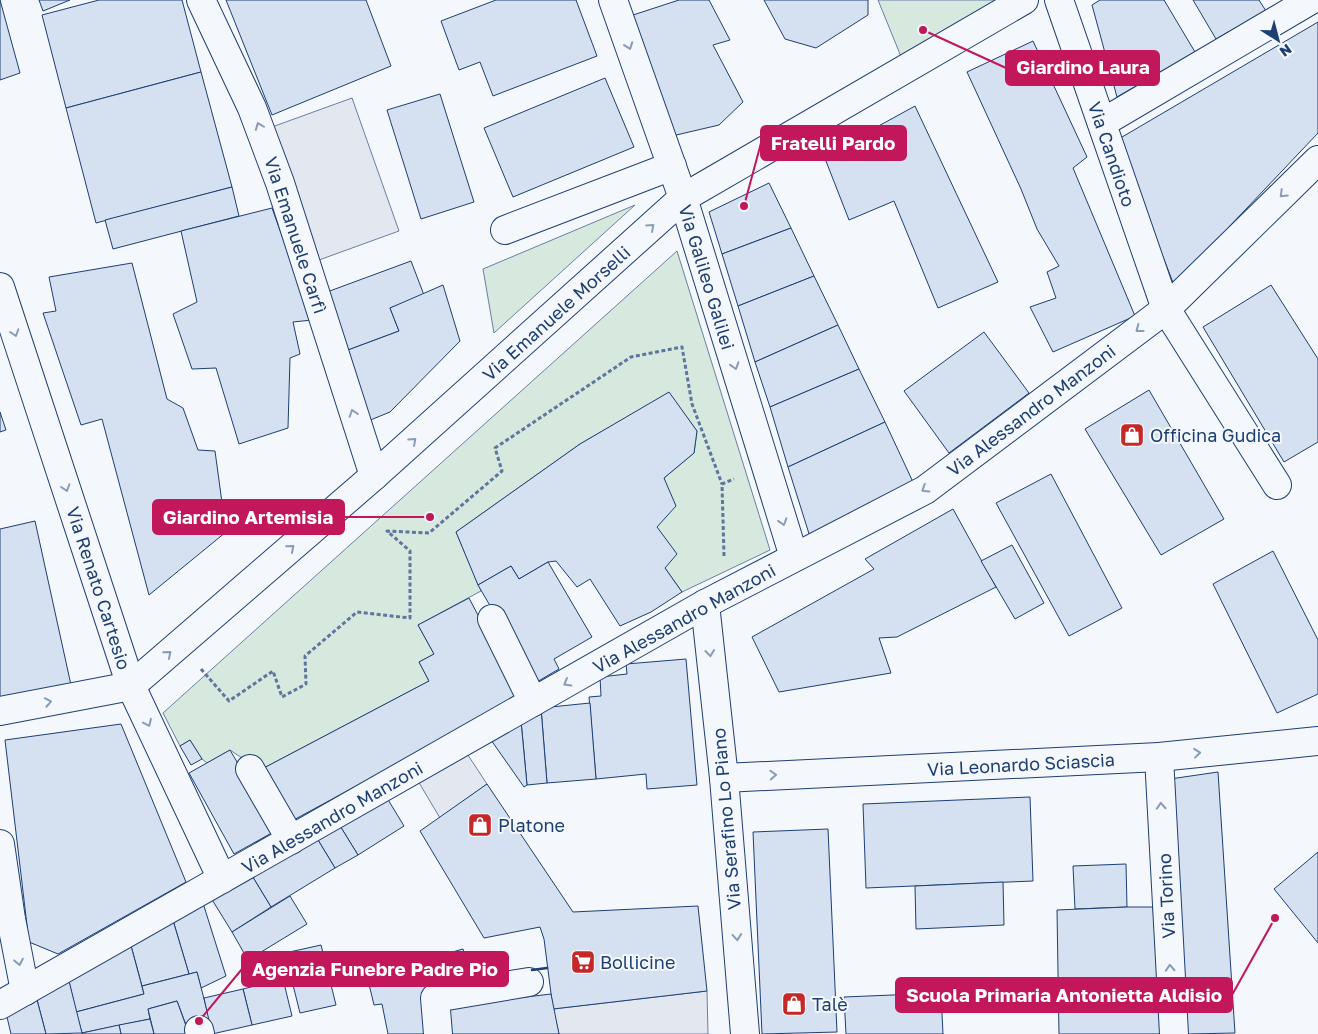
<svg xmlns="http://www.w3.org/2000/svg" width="1318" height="1034" font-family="'Golos Text',sans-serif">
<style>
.green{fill:#d7e8df;stroke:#687fa3}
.parking{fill:#e3e8f0;stroke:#687fa3}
.building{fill:#d5e0f0;stroke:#1d3f73}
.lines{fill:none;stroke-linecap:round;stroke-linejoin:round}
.minor-casing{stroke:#1d3f73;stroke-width:30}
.path{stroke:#5e769c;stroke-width:3;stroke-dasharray:4 2.5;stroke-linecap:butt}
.minor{stroke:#f4f7fb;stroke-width:28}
.wall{stroke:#1d3f73;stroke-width:2.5}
.oneway{stroke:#889bb7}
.labels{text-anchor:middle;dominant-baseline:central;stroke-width:4;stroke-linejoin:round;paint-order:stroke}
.street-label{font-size:18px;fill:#1d3f73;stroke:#f4f7fb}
.poi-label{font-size:18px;fill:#1d3f73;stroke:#f4f7fb;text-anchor:start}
.leader{fill:none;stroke:#c2185b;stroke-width:2}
.callout-dot{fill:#c2185b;stroke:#f4f7fb;stroke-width:2}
.callout{fill:#c2185b;stroke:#c2185b;stroke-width:2}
.callout-label{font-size:19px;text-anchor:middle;font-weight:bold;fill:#fff}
</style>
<rect width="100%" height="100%" fill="#f4f7fb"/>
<g class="green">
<polygon points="878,0 1011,0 902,59"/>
<polygon points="635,205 494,333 483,269"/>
<polygon points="677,251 770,550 682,592 665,568 657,527 664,478 694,453 697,431 669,393 580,444 456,532 481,591 418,625 434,654 419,662 429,681 260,770 230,750 207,763 202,759 190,740 180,746 163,713"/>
</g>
<g class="parking">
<polygon points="352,98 399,231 319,260 272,127"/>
<polygon points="464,749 487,784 440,818 415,776"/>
<polygon points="707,991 708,1034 559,1034 553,1009"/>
</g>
<g class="building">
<polygon points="0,0 20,73 0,80"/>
<polygon points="39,0 70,0 43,11"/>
<polygon points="99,0 182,0 201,72 66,108 42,15"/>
<polygon points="226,0 366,0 391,66 272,115"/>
<polygon points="496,0 576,0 597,56 493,96 480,62 459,70 441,21"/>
<polygon points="679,0 709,0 730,40 713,45 743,102 719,125 672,136 630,16"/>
<polygon points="764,0 868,0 868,15 816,48 785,39"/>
<polygon points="1100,0 1164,0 1195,52 1117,97 1092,5"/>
<polygon points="1193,0 1259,0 1266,11 1216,39"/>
<polygon points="1318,22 1318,133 1174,285 1117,140"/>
<polygon points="1033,41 1087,157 1073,168 1135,316 1053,352 1030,307 1056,298 1047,272 1059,266 1037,229 1021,189 967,72"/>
<polygon points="201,72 232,187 96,223 66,108"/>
<polygon points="605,78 634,147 513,197 484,128"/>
<polygon points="440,94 474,202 421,219 387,110"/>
<polygon points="915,106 998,282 938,308 894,201 849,220 824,156"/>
<polygon points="769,183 791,228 722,254 709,212"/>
<polygon points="232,187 239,216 113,249 105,220"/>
<polygon points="272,208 312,320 293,322 300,354 290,358 288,428 239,444 216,368 192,369 173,314 197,302 181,231"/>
<polygon points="791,228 814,276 738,306 722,254"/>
<polygon points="411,261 424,295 390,308 399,331 348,350 327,292"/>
<polygon points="132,263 167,399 183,408 198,450 215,451 226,532 149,595 102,419 81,425 43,313 56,311 49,277"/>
<polygon points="814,276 838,325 755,362 738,306"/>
<polygon points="443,285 460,341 390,412 368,421 348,350 399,331 390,308"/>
<polygon points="1271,285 1318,359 1318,442 1284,462 1203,327"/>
<polygon points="838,325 859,369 770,407 755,362"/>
<polygon points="984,332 1029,393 949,453 904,391"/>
<polygon points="859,369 885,422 788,467 770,407"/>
<polygon points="1149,390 1224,519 1161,555 1085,429"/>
<polygon points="669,392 697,431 694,453 664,478 676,506 657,527 677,554 665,568 682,592 651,612 620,626 590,579 577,587 556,561 548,562 519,579 511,566 478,585 456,532 580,444"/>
<polygon points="0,412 6,430 0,432"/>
<polygon points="885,422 913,482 811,540 788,467"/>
<polygon points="1051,474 1122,608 1069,636 996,503"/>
<polygon points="953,509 996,587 897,637 879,638 891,673 779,692 752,637 874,569 865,559"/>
<polygon points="35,521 71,685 0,701 0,529"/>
<polygon points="1012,545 1044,603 1015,619 981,561"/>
<polygon points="1273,551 1318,640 1318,694 1277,713 1213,584"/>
<polygon points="548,562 592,637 554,659 559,669 535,683 478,585 511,566 519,579"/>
<polygon points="469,598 521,697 288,823 260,770 429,681 419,662 434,654 418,625"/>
<polygon points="686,659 697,785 647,789 646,774 596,779 589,697 601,696 600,677 627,674 626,664"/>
<polygon points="590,703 596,779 547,783 541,708"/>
<polygon points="541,708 547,783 527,785 521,721"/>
<polygon points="521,721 527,785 524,787 491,740"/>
<polygon points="121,724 186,882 58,954 29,942 5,740"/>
<polygon points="190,740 202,759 191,765 180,746"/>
<polygon points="230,750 277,830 234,854 189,773"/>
<polygon points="1218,772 1235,1033 1186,1034 1170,779"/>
<polygon points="487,784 573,912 698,906 707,991 553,1009 544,939 540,927 484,938 420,831"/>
<polygon points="384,793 404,826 358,855 337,821"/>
<polygon points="1030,797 1033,881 866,888 863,804"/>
<polygon points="337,821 358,855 335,868 315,835"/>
<polygon points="828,829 837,1032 762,1034 753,832"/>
<polygon points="315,835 335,868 271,907 251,874"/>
<polygon points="1318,852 1318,943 1274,889"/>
<polygon points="1126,864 1127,907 1075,909 1073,866"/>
<polygon points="251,874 271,907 232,932 211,898"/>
<polygon points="1003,882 1004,925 916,929 915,886"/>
<polygon points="290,896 307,924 248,960 232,932"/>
<polygon points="202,900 226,976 201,988 197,972 189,974 172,917"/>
<polygon points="1127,907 1153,907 1162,1034 1059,1034 1057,910"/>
<polygon points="172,917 189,974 142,986 130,942"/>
<polygon points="130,942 144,994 76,1012 68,977"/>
<polygon points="321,945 336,1005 300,1013 285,953"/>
<polygon points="463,949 470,975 425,980 430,1034 388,1034 382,1004 374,1005 367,976"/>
<polygon points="197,972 209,1018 186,1025 177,1001 148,1009 150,1019 82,1033 76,1012 144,994 142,986"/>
<polygon points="68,977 82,1033 46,1034 36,996"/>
<polygon points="283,979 292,1016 252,1025 243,989"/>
<polygon points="243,989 252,1025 212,1034 204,998"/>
<polygon points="941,993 943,1034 846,1034 844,997"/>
<polygon points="551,994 559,1034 445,1034 443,1007"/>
<polygon points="36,996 46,1034 11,1034 7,1017"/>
<polygon points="177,1001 189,1034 154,1034 148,1009"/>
<polygon points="150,1019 154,1034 121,1034 119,1025"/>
<polygon points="119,1025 121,1034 82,1034 82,1033"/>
</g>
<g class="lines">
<defs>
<g id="minor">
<polyline points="201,0 252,108 280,183 374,476"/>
<polyline points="613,0 683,198 794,557"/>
<polyline points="1059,0 1166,309 1277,485"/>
<polyline points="1102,123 1311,0"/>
<polyline points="505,230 672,166"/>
<polyline points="0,287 131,686 222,879"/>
<polyline points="705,604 724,778 745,1034"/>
<polyline points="492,619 533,702"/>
<polyline points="0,711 131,686 374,476 683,198 1024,0"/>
<polyline points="1159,757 1174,1034"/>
<polyline points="250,769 291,840"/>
<polyline points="724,778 1159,757 1318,741"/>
<polyline points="0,844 11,919 25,991"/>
<polyline points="0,1005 705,604 925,490 1166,309 1318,160"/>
<polyline points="199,1030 200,1034"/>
<polyline points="438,1034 435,998 529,982"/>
</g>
</defs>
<use href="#minor" class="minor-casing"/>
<g class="path">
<polyline points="724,556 722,484 734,479"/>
<polyline points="201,669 229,701 273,671 282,697 306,684 305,656 357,612 410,618 410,551 387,531 429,533 502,471 495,448 631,357 682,347 692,404 722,484"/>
</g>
<use href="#minor" class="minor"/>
<g class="wall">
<polyline points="532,970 547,968"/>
<polyline points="470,975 505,972"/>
</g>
</g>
<defs><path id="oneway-chevron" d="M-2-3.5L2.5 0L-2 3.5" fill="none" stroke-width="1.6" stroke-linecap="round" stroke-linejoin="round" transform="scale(1.25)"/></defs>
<g class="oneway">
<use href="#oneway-chevron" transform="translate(629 46) rotate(70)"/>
<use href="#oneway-chevron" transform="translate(259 126) rotate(-111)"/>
<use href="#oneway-chevron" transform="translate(1283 194) rotate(136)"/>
<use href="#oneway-chevron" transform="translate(651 227) rotate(-42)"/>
<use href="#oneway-chevron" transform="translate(1139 329) rotate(143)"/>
<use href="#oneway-chevron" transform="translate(15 333) rotate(72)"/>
<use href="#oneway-chevron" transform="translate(735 366) rotate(73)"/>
<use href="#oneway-chevron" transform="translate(353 413) rotate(-108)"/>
<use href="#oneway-chevron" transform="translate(413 441) rotate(-42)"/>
<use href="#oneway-chevron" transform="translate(66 488) rotate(72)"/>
<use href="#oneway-chevron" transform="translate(925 489) rotate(148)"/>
<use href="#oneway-chevron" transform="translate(783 522) rotate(73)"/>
<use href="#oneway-chevron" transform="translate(291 548) rotate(-41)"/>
<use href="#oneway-chevron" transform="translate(710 653) rotate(84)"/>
<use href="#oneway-chevron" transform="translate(168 654) rotate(-40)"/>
<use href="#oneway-chevron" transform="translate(567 683) rotate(150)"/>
<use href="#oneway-chevron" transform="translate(48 702) rotate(-11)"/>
<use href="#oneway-chevron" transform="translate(148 723) rotate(65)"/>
<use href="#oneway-chevron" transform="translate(1197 753) rotate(-6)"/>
<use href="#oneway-chevron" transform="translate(773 775) rotate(-3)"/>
<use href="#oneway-chevron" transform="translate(1161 806) rotate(-93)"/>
<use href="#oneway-chevron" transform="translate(737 937) rotate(85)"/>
<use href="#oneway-chevron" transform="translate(19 962) rotate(79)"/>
<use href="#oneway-chevron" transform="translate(1170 968) rotate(-93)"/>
</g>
<defs>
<symbol id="shop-square" viewBox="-11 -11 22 22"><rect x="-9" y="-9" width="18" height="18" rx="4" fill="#c62828" stroke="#f4f7fb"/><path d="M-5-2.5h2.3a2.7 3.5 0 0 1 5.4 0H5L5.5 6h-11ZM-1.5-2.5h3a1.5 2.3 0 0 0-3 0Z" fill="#fff"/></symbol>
<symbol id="supermarket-square" viewBox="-11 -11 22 22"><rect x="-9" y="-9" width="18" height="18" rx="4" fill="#c62828" stroke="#f4f7fb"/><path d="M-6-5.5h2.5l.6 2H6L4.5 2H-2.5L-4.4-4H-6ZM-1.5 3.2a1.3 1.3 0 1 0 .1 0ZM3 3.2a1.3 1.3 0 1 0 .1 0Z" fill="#fff"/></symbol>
</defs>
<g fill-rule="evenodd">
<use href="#shop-square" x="1118" y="421" width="28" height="28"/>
<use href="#shop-square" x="466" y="811" width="28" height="28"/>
<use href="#supermarket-square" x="569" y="948" width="28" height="28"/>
<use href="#shop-square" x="780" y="990" width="28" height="28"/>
</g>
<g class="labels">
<g class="street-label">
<text transform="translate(1112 154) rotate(71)">Via Candioto</text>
<text transform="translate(296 235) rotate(72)">Via Emanuele Carfì</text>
<text transform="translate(707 277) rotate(73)">Via Galileo Galilei</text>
<text transform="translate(556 313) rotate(-42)">Via Emanuele Morselli</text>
<text transform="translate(1031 410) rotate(-37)">Via Alessandro Manzoni</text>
<text transform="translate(99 588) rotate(72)">Via Renato Cartesio</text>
<text transform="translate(684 618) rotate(-29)">Via Alessandro Manzoni</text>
<text transform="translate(1021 764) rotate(-3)">Via Leonardo Sciascia</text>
<text transform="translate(332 817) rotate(-30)">Via Alessandro Manzoni</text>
<text transform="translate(726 819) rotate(-95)">Via Serafino Lo Piano</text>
<text transform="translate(1166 896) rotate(-93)">Via Torino</text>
</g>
<g class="poi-label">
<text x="1150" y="435">Officina Gudica</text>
<text x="498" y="825">Platone</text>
<text x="600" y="962">Bollicine</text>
<text x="812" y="1004">Talè</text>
</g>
</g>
<path class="leader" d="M923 30L1006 68M744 206L761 143M430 517L344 517M199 1021L242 969M1275 918L1232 995"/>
<g class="callout-dot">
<circle cx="923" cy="30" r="5"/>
<circle cx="744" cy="206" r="5"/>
<circle cx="430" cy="517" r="5"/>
<circle cx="199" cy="1021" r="5"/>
<circle cx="1275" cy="918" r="5"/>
</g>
<g class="callout">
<rect x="1006" y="51" width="153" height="34" rx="5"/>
<rect x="761" y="126" width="145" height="34" rx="5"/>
<rect x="153" y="500" width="191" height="34" rx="5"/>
<rect x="242" y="952" width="266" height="34" rx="5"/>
<rect x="896" y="978" width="336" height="34" rx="5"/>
</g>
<g class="callout-label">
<text x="1083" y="74">Giardino Laura</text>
<text x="833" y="150">Fratelli Pardo</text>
<text x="248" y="524">Giardino Artemisia</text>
<text x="375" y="976">Agenzia Funebre Padre Pio</text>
<text x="1064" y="1002">Scuola Primaria Antonietta Aldisio</text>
</g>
<g transform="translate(1278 40) rotate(144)" stroke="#f4f7fb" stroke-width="4" paint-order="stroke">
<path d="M0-4L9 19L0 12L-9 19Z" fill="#1d3f73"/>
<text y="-8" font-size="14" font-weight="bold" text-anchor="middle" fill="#1d3f73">N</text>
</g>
</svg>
